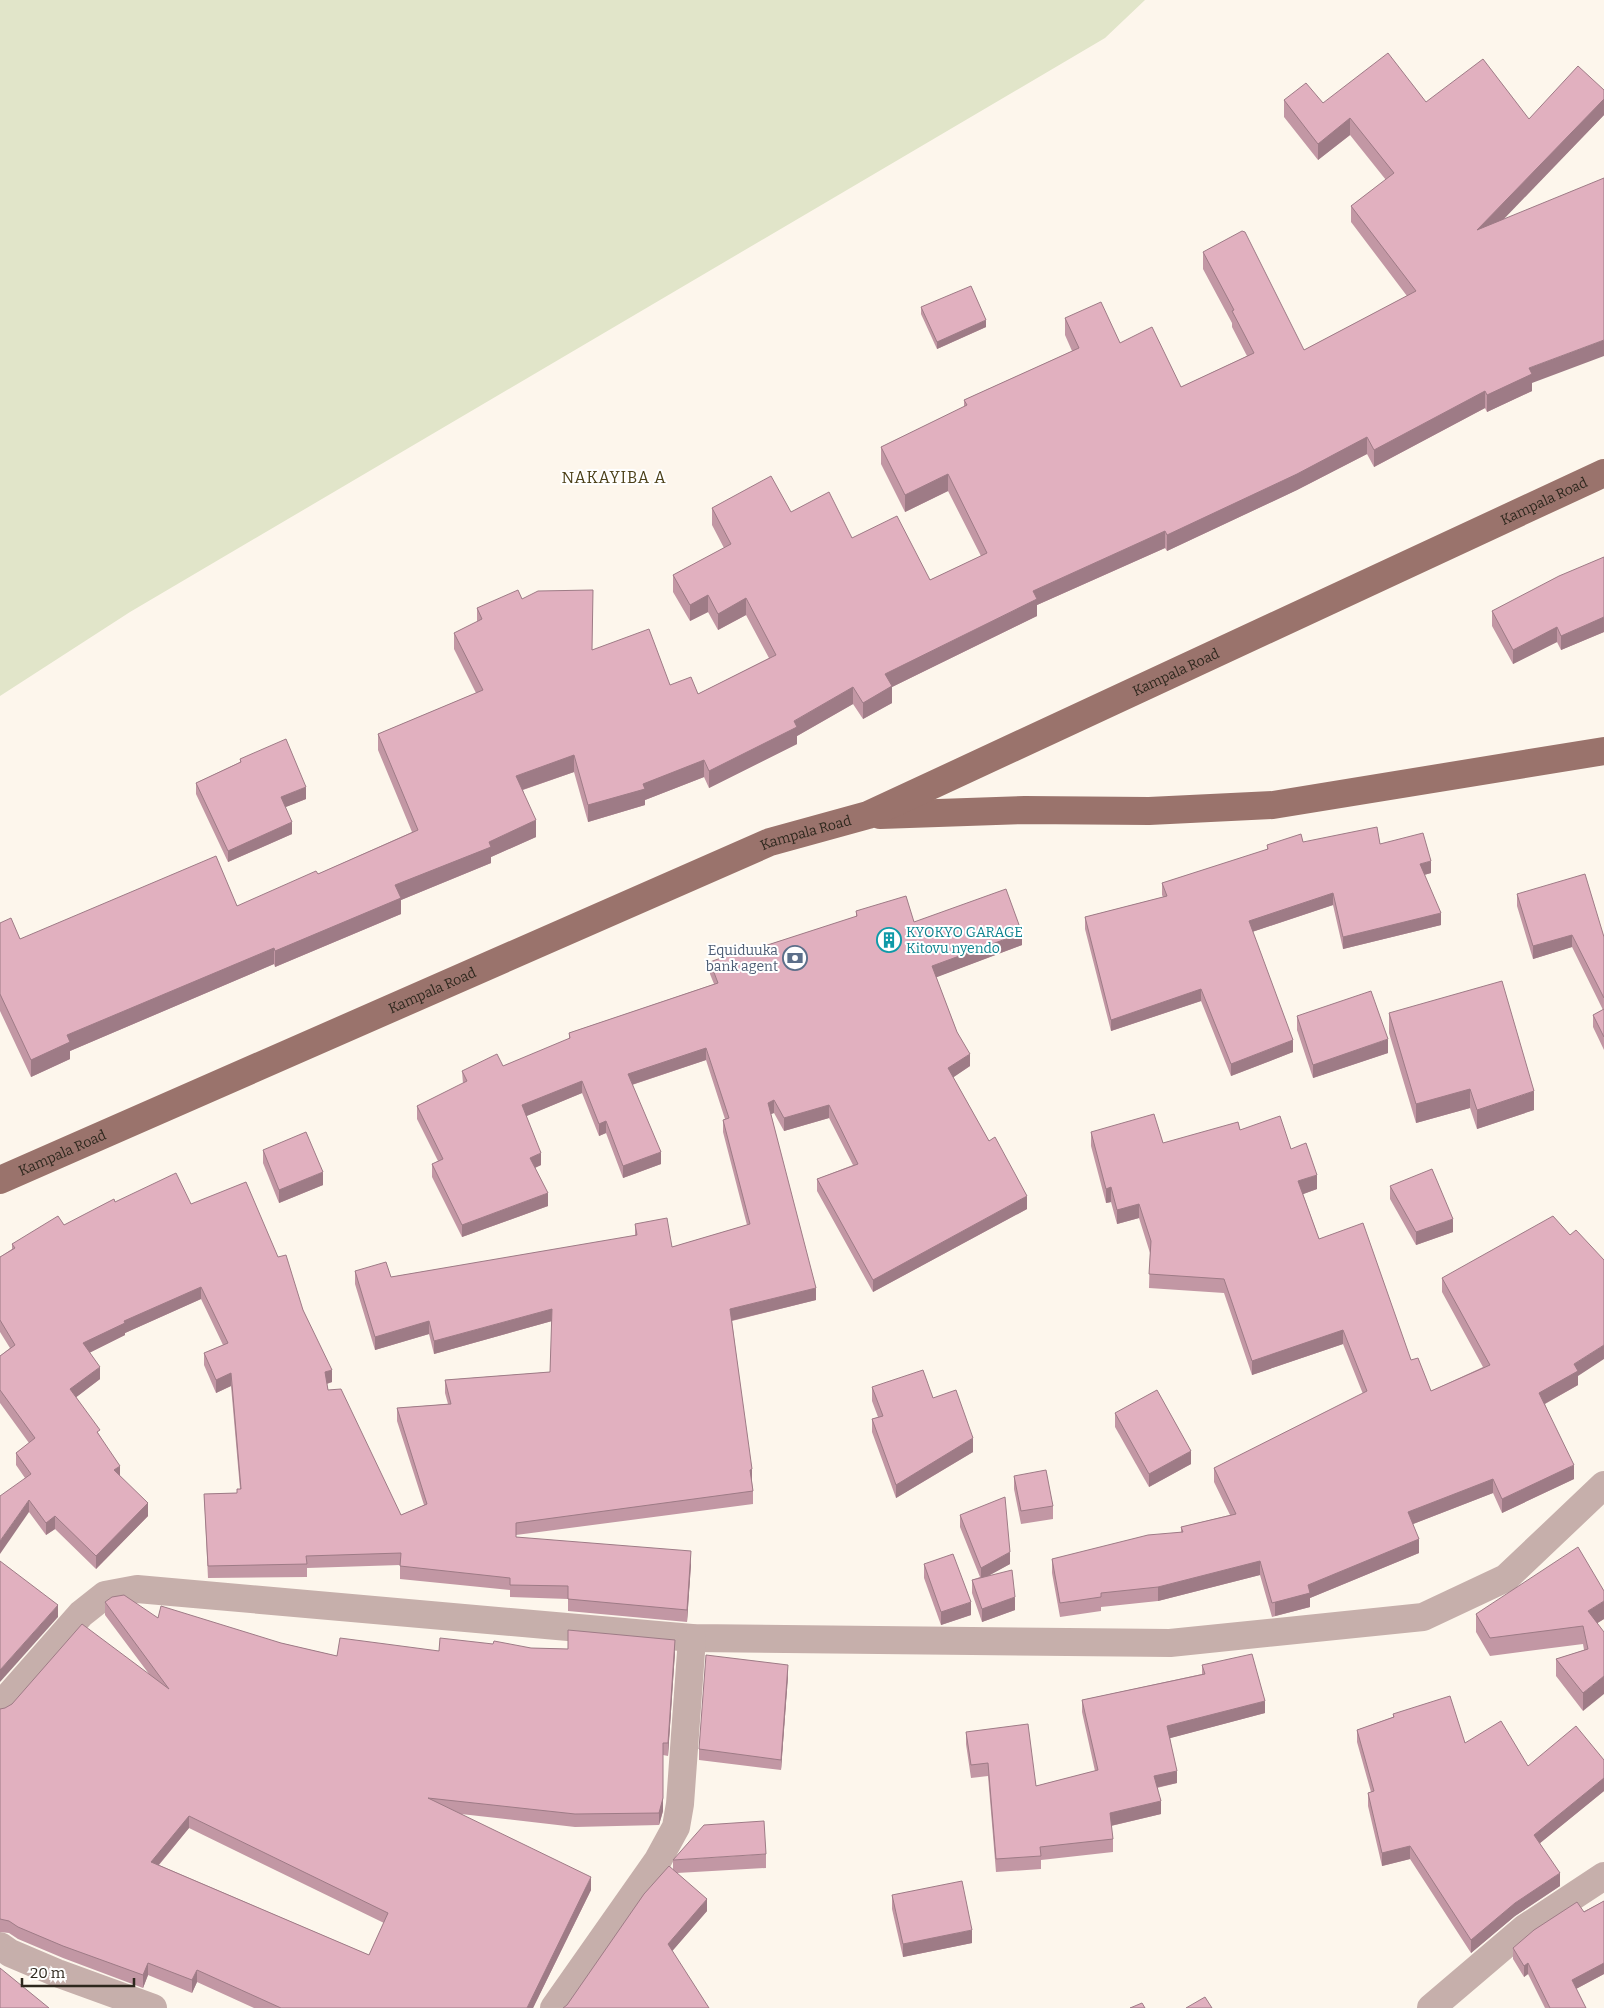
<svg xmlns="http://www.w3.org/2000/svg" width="1604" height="2008" font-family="Bitter,serif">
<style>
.green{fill:#e1e5c9}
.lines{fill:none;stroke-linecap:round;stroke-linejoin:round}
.minor{stroke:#c6afab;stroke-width:28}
.major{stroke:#9a736c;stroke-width:28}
.wall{fill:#c297a4;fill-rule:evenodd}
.shaded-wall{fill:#9e7b86}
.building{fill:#e1b0bf;stroke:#9e7b86;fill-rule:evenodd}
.labels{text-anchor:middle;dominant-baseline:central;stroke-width:4;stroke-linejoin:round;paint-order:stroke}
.street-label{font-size:14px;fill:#2e281e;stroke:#fff}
.culture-label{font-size:14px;fill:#0d838f;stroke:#fff;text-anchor:start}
.service-label{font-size:14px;fill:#4e5e75;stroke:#fff;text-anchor:end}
.quarter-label{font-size:16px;letter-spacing:1px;fill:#4c4018;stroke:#fff}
</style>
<rect width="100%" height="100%" fill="#fdf6ec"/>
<polygon class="green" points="0,0 1145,0 1105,38 130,612 0,696"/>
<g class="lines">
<g class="minor">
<polyline points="0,1706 81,1614 105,1595 137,1589 692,1638 1170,1643 1423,1617 1506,1578 1604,1485"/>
<polyline points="0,1946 10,1953 57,1973 153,2008"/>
<polyline points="554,2008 658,1860 676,1827 680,1804 692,1638"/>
<polyline points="1431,2008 1525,1928 1604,1876"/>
</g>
<g class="major">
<polyline points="880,815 1025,810 1149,811 1273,805 1604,751"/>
<path id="s1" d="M0,1180L770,842L868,815L1604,473"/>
</g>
</g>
<g class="wall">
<polygon points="1604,90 1604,115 1503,219 1532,383 1532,391 1487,412 1485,408 1374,467 1367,454 1297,490 1167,551 1165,548 1037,605 1037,616 892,687 892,703 863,719 853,704 797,736 797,744 709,788 704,777 645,800 645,805 588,822 574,772 523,790 536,837 491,857 491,863 401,900 401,914 275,967 274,964 70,1051 70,1059 31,1077 0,1011 0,923 20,939 237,906 318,874 412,832 378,750 378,734 476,693 454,649 454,633 477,622 477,608 522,599 592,650 670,685 698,694 769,658 746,615 718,630 708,612 690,621 673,592 673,575 724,548 712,525 712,508 791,512 852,538 930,580 981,556 948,491 905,512 881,464 881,447 964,407 964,400 1072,351 1065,335 1065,318 1120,343 1181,387 1247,356 1232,327 1232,323 1203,269 1203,252 1304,350 1407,296 1351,222 1351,206 1386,180 1350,135 1318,160 1284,117 1284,100 1323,103 1426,102 1529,119"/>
<polygon points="921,307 986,327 937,349 921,314"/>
<polygon points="1604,557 1604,632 1561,650 1557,642 1513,664 1492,626 1492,611"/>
<polygon points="240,759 306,799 285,807 292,834 228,862 196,794 196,783 240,762"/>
<polygon points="1303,842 1380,844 1431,873 1424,875 1441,925 1343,949 1333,905 1252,932 1293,1052 1231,1076 1201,1001 1111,1031 1085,929 1085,917 1163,897 1162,895 1162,883 1267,850 1267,845"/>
<polygon points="1517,894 1604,937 1604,1050 1593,1027 1593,1015 1603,1010 1572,947 1533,959 1517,906"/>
<polygon points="856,911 914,922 1022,945 936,977 970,1066 953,1077 1027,1209 873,1292 817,1191 817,1179 853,1165 829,1118 784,1131 774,1113 771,1114 816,1300 732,1321 752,1481 752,1482 753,1491 753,1504 516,1535 516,1537 691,1564 687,1622 568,1611 568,1599 510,1597 510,1590 400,1579 400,1565 307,1568 307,1577 208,1578 204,1494 237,1493 240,1489 231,1386 216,1393 204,1365 204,1353 223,1345 201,1299 125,1333 125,1335 89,1353 100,1379 76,1397 100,1436 120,1476 148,1516 96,1569 55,1529 46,1535 29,1512 25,1478 16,1465 16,1453 29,1443 0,1403 0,1356 10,1348 0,1332 0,1257 12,1249 12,1244 64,1225 115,1202 191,1204 278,1257 303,1310 332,1382 327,1384 328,1390 401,1515 424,1505 397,1421 397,1408 448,1404 445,1393 445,1380 550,1372 552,1321 434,1354 429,1334 375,1350 355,1284 355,1271 391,1277 635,1236 635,1224 672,1247 747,1225 723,1132 723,1120 725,1119 706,1060 632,1085 661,1164 623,1178 606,1133 599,1136 582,1093 526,1116 541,1165 535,1168 548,1206 462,1237 432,1177 432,1164 438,1161 417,1119 417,1106 463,1084 462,1071 503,1066 569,1039 569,1033 714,984 710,974 710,962 749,951 856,917"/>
<polygon points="1389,1013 1534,1110 1477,1129 1470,1108 1416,1123 1389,1033"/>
<polygon points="1297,1016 1388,1053 1313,1078 1297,1030"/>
<polygon points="1240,1130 1291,1149 1317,1189 1303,1194 1319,1239 1411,1360 1431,1391 1483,1367 1442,1292 1442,1278 1578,1376 1578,1385 1545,1404 1574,1479 1502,1513 1493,1493 1413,1524 1419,1553 1310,1598 1310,1607 1272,1617 1260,1575 1158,1601 1101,1607 1101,1611 1060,1617 1052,1573 1052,1559 1181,1532 1181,1527 1230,1515 1214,1482 1214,1468 1363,1394 1343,1344 1252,1375 1224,1293 1149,1288 1150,1253 1139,1218 1117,1224 1111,1202 1106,1203 1091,1146 1091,1132 1163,1143"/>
<polygon points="263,1150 323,1185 279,1203 263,1163"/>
<polygon points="1390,1186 1453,1232 1416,1245 1390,1199"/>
<polygon points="872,1387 933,1398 973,1452 896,1498 872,1432 872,1419 878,1417 872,1401"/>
<polygon points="1115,1413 1191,1464 1149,1487 1115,1427"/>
<polygon points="1014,1476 1053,1506 1053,1519 1021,1524 1014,1489"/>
<polygon points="960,1515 1010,1564 989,1575 1015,1610 982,1622 972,1593 972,1580 980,1577 960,1527"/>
<polygon points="924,1564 971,1615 941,1625 924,1578"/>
<path d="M105,1602L158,1618L281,1643L337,1656L439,1651L493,1644L531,1648L675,1652L668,1756L663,1755V1811L659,1825L575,1827L461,1814L591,1890L533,2008H254L197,1982L192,1993L148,1975L143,1988L63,1958L18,1939L9,1933L0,1932V1709L5,1708L149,1674L105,1615ZM189,1828L384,1923L369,1955L159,1865Z"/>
<polygon points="1476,1614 1604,1619 1597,1623 1583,1711 1556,1676 1556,1659 1584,1650 1583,1644 1490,1656 1476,1632"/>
<polygon points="1202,1665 1265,1713 1170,1738 1177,1783 1157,1788 1161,1814 1111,1826 1113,1839 1113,1852 1041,1860 1041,1869 996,1872 988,1776 971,1778 966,1744 966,1732 1036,1786 1095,1771 1082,1712 1082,1700 1202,1674"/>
<polygon points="788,1676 781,1770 699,1760 699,1749"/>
<polygon points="1393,1714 1465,1743 1528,1766 1604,1760 1604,1791 1540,1843 1560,1886 1515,1916 1471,1953 1410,1859 1382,1866 1368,1806 1368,1793 1371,1792 1357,1742 1357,1730 1393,1717"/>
<polygon points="766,1854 766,1868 677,1873 707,1911 672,1951 567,2005 673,1870 673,1860"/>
<polygon points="892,1895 972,1943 903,1957 892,1909"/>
<polygon points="1604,1901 1604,1974 1576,1989 1586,2008 1545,2008 1528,1974 1524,1977 1513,1959 1513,1948"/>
</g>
<g class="shaded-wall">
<polygon points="1604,99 1604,115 1477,247 1477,230"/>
<polygon points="1350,118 1350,135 1318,160 1318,144"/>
<polygon points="986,320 986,327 937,349 937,342"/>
<polygon points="1604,340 1604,356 1532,383 1532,391 1487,412 1487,395 1529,368"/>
<polygon points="1485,391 1485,408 1374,467 1374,450"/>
<polygon points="1367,437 1367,454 1297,490 1167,551 1167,535"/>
<polygon points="948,474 948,491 905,512 905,495"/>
<polygon points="1165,531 1165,548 1037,605 1037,616 892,687 892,703 863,719 863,703 885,674 1033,591"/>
<polygon points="708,595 708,612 690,621 690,605"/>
<polygon points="746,598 746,615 718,630 718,614"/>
<polygon points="1604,617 1604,632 1561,650 1561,636"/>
<polygon points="1557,627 1557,642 1513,664 1513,650"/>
<polygon points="853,687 853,704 797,736 797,744 709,788 709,771"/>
<polygon points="574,755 574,772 516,792 516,776"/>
<polygon points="704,760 704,777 645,800 645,805 588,822 588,805"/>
<polygon points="306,787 306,799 281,809 281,797"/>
<polygon points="536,820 536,837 491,857 491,863 401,900 401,914 275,967 275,951 395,885 489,842"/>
<polygon points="292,822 292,834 228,862 228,851"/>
<polygon points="1431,861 1431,873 1420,876 1420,864"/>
<polygon points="1333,893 1333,905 1249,933 1249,921"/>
<polygon points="1441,913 1441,925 1343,949 1343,937"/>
<polygon points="1022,933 1022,945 932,979 932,966"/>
<polygon points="1572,935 1572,947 1533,959 1533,946"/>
<polygon points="274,948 274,964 70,1051 70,1059 31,1077 31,1060 67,1035"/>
<polygon points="1201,989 1201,1001 1111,1031 1111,1020"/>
<polygon points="1388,1039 1388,1053 1313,1078 1313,1065"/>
<polygon points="1293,1040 1293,1052 1231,1076 1231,1064"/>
<polygon points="706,1048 706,1060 628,1086 628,1074"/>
<polygon points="970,1054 970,1066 948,1081 948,1068"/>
<polygon points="582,1081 582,1093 522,1118 522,1105"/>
<polygon points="1470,1089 1470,1108 1416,1123 1416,1104"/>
<polygon points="1534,1091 1534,1110 1477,1129 1477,1110"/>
<polygon points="774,1100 774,1113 768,1115 768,1103"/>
<polygon points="829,1105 829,1118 784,1131 784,1118"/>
<polygon points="606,1121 606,1133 599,1136 599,1124"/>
<polygon points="661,1152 661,1164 623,1178 623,1166"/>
<polygon points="541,1153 541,1165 530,1170 530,1158"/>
<polygon points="323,1172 323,1185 279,1203 279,1190"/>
<polygon points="1317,1175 1317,1189 1298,1196 1298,1181"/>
<polygon points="1111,1187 1111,1202 1106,1203 1106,1189"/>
<polygon points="548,1193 548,1206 462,1237 462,1225"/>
<polygon points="1027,1196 1027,1209 873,1292 873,1280"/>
<polygon points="1139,1204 1139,1218 1117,1224 1117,1210"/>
<polygon points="1453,1219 1453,1232 1416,1245 1416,1232"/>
<polygon points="201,1287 201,1299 125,1333 125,1335 83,1356 83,1343 124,1321"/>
<polygon points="816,1288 816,1300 730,1321 730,1309"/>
<polygon points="552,1309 552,1321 434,1354 434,1341"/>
<polygon points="429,1321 429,1334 375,1350 375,1337"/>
<polygon points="1343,1330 1343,1344 1252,1375 1252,1361"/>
<polygon points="1604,1345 1604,1359 1578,1376 1578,1385 1539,1407 1539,1393 1574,1364"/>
<polygon points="100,1367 100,1379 70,1402 70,1389"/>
<polygon points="332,1370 332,1382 325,1384 325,1372"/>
<polygon points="231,1373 231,1386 216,1393 216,1380"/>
<polygon points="973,1438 973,1452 896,1498 896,1485"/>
<polygon points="1191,1451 1191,1464 1149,1487 1149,1474"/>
<polygon points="1574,1465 1574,1479 1502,1513 1502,1499"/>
<polygon points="120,1466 120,1478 114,1470"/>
<polygon points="752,1469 752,1481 750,1482 750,1470"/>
<polygon points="1493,1479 1493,1493 1408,1526 1408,1512"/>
<polygon points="29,1500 29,1512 0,1554 0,1541"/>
<polygon points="148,1503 148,1516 96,1569 96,1556"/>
<polygon points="55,1516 55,1529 46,1535 46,1523"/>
<polygon points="1419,1539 1419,1553 1310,1598 1310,1607 1275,1616 1275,1602 1308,1585"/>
<polygon points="691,1551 691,1564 687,1622 687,1610"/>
<polygon points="1010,1552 1010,1564 981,1580 981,1568"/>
<polygon points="1260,1561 1260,1575 1158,1601 1158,1587"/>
<polygon points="1015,1597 1015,1610 982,1622 982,1609"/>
<polygon points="1604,1601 1604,1619 1588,1629 1588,1611"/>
<polygon points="971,1602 971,1615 941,1625 941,1612"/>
<polygon points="58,1605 58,1617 0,1682 0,1670"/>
<polygon points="675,1640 675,1652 668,1756 668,1743"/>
<polygon points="788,1665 788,1676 781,1770 781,1760"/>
<polygon points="1604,1676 1604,1694 1583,1711 1583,1693"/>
<polygon points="1265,1701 1265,1713 1167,1739 1167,1726"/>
<polygon points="663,1743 663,1811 659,1825 659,1813"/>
<polygon points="1177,1771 1177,1783 1154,1788 1154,1776"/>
<polygon points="1604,1778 1604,1791 1534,1848 1534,1835"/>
<polygon points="1161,1801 1161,1814 1110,1826 1110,1813"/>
<polygon points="189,1816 189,1828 151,1874 151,1862"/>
<polygon points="1410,1846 1410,1859 1382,1866 1382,1853"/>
<polygon points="1560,1873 1560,1886 1515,1916 1471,1953 1471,1940 1515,1903"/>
<polygon points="591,1877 591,1890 533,2008 527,2008"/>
<polygon points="707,1899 707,1911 668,1956 668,1944"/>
<polygon points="972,1930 972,1943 903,1957 903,1944"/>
<polygon points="148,1963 148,1975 143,1988 143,1975"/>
<polygon points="1528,1963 1528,1974 1524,1977 1524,1966"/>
<polygon points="1604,1963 1604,1974 1572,1991 1572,1980"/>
<polygon points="197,1970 197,1982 192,1993 192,1980"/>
</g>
<g class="building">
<polygon points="1388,53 1426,102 1483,59 1529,119 1578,66 1604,90 1604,99 1477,230 1604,178 1604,340 1529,368 1532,374 1487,395 1485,391 1374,450 1367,437 1297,474 1167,535 1165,531 1033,591 1037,599 885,674 892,686 863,703 853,687 794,721 797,727 709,771 704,760 643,784 645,789 588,805 574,755 516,776 536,820 489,842 491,847 395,885 401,898 275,951 274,948 67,1035 70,1042 31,1060 0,994 0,923 11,918 20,939 216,856 237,906 316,871 318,874 418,830 378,734 483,690 454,633 482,619 477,608 518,590 522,599 538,591 593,590 592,650 649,629 670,685 691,677 698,694 776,655 746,598 718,614 708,595 690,605 673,575 731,544 712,508 771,476 791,512 829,492 852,538 897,516 930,580 987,553 948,474 905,495 881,447 967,405 964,400 1079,348 1065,318 1101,302 1120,343 1152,327 1181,387 1254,353 1232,311 1234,310 1203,252 1242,231 1245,232 1304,350 1416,291 1351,206 1394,173 1350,118 1318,144 1284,100 1306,83 1323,103"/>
<polygon points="971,286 986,320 937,342 921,307"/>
<polygon points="1604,557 1604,617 1561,636 1557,627 1513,650 1492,611 1559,576"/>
<polygon points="286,739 306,787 281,797 292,822 228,851 196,783 241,762 240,759"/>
<polygon points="1377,827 1380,844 1423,833 1431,861 1420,864 1441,913 1343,937 1333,893 1249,921 1293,1040 1231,1064 1201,989 1111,1020 1085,917 1167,896 1162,883 1268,849 1267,845 1301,834 1303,842"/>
<polygon points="1585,874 1604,937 1604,998 1572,935 1533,946 1517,894"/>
<polygon points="1006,889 1022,933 932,966 957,1032 970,1054 948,1068 989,1141 995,1137 1027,1196 873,1280 817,1179 858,1164 829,1105 784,1118 774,1100 768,1103 816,1288 730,1309 752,1469 750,1470 753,1491 516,1523 516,1537 691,1551 687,1610 568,1599 568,1586 510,1585 510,1578 400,1566 401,1553 306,1556 307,1564 208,1566 204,1494 237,1493 237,1489 241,1489 231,1373 216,1380 204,1353 228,1343 201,1287 124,1321 125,1323 83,1343 100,1367 70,1389 100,1430 97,1432 120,1466 114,1470 148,1503 96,1556 55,1516 46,1523 29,1500 0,1541 0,1496 31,1474 16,1453 35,1438 0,1390 0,1356 15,1345 0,1320 0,1257 15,1248 12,1244 58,1216 64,1225 114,1199 115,1202 176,1173 191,1204 246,1182 278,1257 286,1255 303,1310 332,1370 325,1372 328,1390 341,1389 401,1515 427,1504 397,1408 451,1404 445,1380 550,1372 552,1309 434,1341 429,1321 375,1337 355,1271 386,1262 391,1277 637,1235 635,1224 667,1218 672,1247 750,1224 723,1120 729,1118 706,1048 628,1074 661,1152 623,1166 606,1121 599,1124 582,1081 522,1105 541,1153 530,1158 548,1193 462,1225 432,1164 443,1159 417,1106 467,1081 462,1071 497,1054 503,1066 570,1038 569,1033 718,983 710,962 748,948 749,951 857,916 856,911 906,896 914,922"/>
<polygon points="1502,981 1534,1091 1477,1110 1470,1089 1416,1104 1389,1013"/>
<polygon points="1371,991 1388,1039 1313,1065 1297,1016"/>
<polygon points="1604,1009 1604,1037 1593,1015"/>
<polygon points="1154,1114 1163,1143 1238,1122 1240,1130 1280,1116 1291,1149 1306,1143 1317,1175 1298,1181 1319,1239 1363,1223 1411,1360 1418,1358 1431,1391 1490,1365 1442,1278 1553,1216 1570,1235 1576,1230 1604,1260 1604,1345 1574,1364 1578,1371 1539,1393 1574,1465 1502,1499 1493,1479 1408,1512 1419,1539 1308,1585 1310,1593 1272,1603 1260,1561 1158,1587 1101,1593 1101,1597 1060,1603 1052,1559 1148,1535 1183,1532 1181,1527 1236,1514 1214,1468 1367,1391 1343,1330 1252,1361 1224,1279 1149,1274 1151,1241 1139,1204 1117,1210 1111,1187 1106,1189 1091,1132"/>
<polygon points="306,1132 323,1172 279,1190 263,1150"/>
<polygon points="1432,1169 1453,1219 1416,1232 1390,1186"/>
<polygon points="923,1370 933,1398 956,1390 973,1438 896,1485 872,1419 883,1416 872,1387"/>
<polygon points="1157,1390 1191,1451 1149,1474 1115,1413"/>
<polygon points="1046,1470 1053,1506 1021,1511 1014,1476"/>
<polygon points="1005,1497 1010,1552 981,1568 960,1515"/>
<polygon points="1578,1547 1604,1591 1604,1601 1588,1611 1604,1632 1604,1676 1583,1693 1556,1659 1588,1649 1583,1626 1490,1638 1476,1614"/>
<polygon points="953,1554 971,1602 941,1612 924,1564"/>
<polygon points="0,1561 58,1605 0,1670"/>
<polygon points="1012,1570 1015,1597 982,1609 972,1580"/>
<path d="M124,1595L158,1618L161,1606L281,1643L337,1656L340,1638L439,1651L440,1638L493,1644L494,1641L531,1648L568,1649V1630L675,1640L668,1743H663V1798L659,1813L575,1814L428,1798L591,1877L527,2008H281L197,1970L192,1980L148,1963L143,1975L63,1946L18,1927L9,1921L0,1919V1709L5,1708L12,1704L82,1624L169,1689L105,1602L112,1597ZM189,1816L388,1913L369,1955L151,1862Z"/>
<polygon points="1252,1654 1265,1701 1167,1726 1177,1771 1154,1776 1161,1801 1110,1813 1113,1839 1040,1847 1041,1856 996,1859 988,1763 971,1765 966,1732 1028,1724 1036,1786 1098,1770 1082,1700 1205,1674 1202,1665"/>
<polygon points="706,1655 788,1665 781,1760 699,1749"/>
<polygon points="1450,1696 1465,1743 1501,1721 1528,1766 1576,1726 1604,1760 1604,1778 1534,1835 1560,1873 1515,1903 1471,1940 1410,1846 1382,1853 1368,1793 1374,1791 1357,1730 1394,1717 1393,1714"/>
<polygon points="764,1821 766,1854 673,1860 704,1825"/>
<polygon points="669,1866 707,1899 668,1944 709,2008 563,2008 567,2005 644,1894"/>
<polygon points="962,1881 972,1930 903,1944 892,1895"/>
<polygon points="1604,1901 1604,1963 1572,1980 1586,2008 1550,2008 1528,1963 1524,1966 1513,1948 1534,1930 1577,1902 1584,1912"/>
<polygon points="0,1968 49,2008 0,2008"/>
<polygon points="1205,1997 1212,2008 1186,2008"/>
<polygon points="1142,2003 1145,2008 1130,2008"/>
</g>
<defs>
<symbol id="building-ring" viewBox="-11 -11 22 22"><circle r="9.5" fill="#fff" stroke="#0f9aa8" stroke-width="1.5"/><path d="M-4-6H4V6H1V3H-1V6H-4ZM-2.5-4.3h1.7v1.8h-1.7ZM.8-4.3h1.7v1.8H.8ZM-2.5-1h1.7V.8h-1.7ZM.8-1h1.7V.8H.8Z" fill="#0f9aa8"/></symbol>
<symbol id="bank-ring" viewBox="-11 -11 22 22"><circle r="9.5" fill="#fff" stroke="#5c6f8a" stroke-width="1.5"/><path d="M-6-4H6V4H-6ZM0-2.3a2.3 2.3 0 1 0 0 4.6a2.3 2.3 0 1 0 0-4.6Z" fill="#5c6f8a"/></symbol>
</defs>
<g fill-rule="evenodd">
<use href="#building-ring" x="875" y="926" width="28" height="28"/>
<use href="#bank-ring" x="781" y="944" width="28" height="28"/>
</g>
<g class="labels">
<g class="street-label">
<text stroke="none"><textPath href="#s1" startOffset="1688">Kampala Road</textPath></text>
<text stroke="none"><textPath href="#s1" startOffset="1282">Kampala Road</textPath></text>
<text stroke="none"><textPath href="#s1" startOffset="878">Kampala Road</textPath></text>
<text stroke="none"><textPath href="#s1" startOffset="472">Kampala Road</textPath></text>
<text stroke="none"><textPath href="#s1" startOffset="68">Kampala Road</textPath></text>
</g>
<g class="culture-label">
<text x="906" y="932">KYOKYO GARAGE<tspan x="906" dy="16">Kitovu nyendo</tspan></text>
</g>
<g class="service-label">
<text x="778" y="950">Equiduuka<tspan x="778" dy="16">bank agent</tspan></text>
</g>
<g class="quarter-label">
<text x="614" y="477">NAKAYIBA A</text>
</g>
</g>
<path d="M22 1978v8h112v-8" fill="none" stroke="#2e281e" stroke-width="2.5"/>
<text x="30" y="1978" font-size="15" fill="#2e281e" stroke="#ffffff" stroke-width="4" paint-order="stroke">20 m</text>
</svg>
